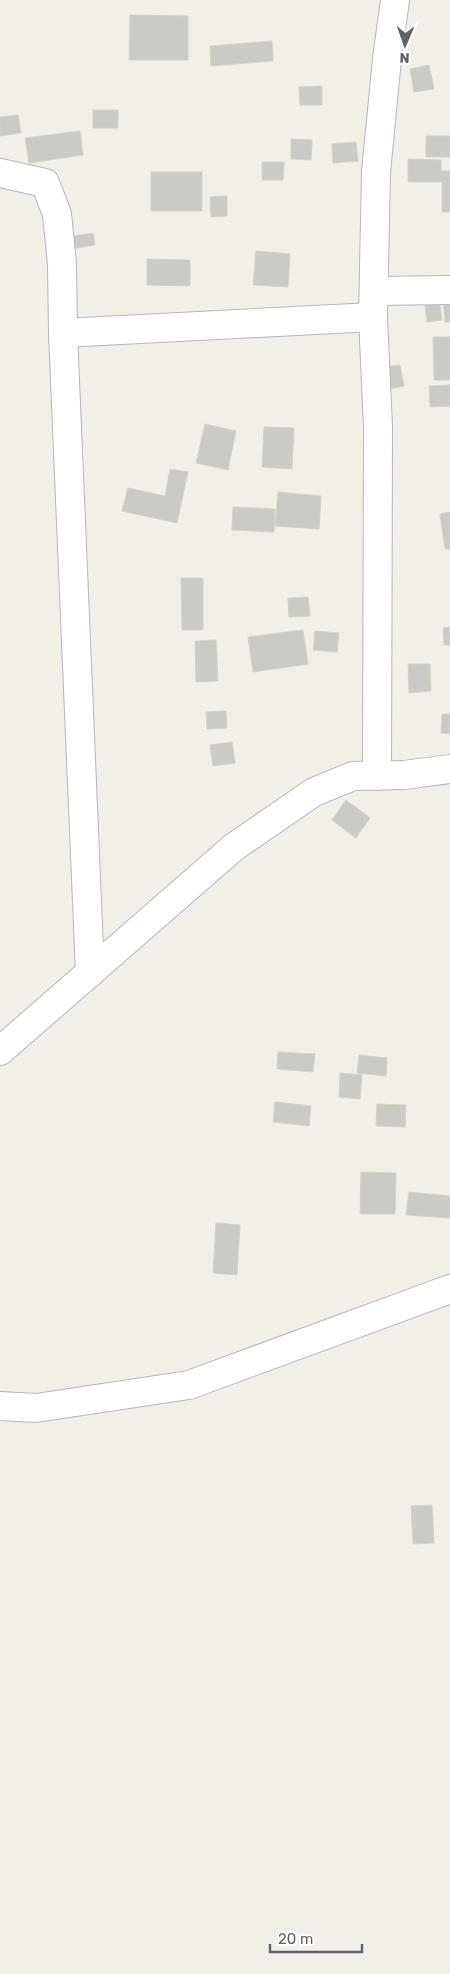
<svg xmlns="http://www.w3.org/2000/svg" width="450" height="1974" font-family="Rubik,sans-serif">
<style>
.building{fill:#cccac5;stroke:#d6d2c6}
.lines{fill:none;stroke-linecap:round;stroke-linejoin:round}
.minor-casing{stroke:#b5b8bc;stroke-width:30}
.minor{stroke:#fff;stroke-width:28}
</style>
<rect width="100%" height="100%" fill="#f1efe8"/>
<g class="building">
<polygon points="130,15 188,16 188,60 129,60"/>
<polygon points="272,41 273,61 211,66 210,46"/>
<polygon points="429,65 434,89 414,92 410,69"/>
<polygon points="322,86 322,105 300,105 299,87"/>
<rect x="93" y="110" width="25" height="18"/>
<polygon points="18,115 21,133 0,136 0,117"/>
<polygon points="80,131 83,155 29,163 25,138"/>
<rect x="426" y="136" width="24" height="21"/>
<polygon points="291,139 312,140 311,160 291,159"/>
<polygon points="356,142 358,161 333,163 332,144"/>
<polygon points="408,159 441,160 441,171 450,171 450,212 442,212 442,182 408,182"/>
<polygon points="262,162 284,162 283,180 262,180"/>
<rect x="151" y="172" width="51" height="39"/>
<polygon points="227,196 227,216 211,217 210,197"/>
<polygon points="93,233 95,245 64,250 63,238"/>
<polygon points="256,251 290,254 288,287 253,285"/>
<polygon points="147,259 190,260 190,286 147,285"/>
<polygon points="439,297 442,320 427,322 424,298"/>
<polygon points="443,301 450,301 450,322 445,322"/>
<polygon points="433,337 450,337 450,380 434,380"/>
<polygon points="400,365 404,386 384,390 380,368"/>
<polygon points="450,385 450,406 430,407 429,386"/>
<polygon points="205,424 236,431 228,470 196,463"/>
<polygon points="264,427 294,428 292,469 262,467"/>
<polygon points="170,469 188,472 177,523 122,511 128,488 165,496"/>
<polygon points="278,492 321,496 319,529 275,526"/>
<polygon points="233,507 275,509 274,532 232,530"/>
<polygon points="450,512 450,549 445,549 440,514"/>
<polygon points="181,578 203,578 203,630 182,630"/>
<polygon points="308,597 310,616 289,617 288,598"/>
<polygon points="450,627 450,645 444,645 443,628"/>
<polygon points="303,630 308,664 253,672 248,637"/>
<polygon points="315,631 339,633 337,652 313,650"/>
<polygon points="216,640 218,681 196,682 195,641"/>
<polygon points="408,664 430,664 431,691 409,693"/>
<polygon points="226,711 227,728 207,729 206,712"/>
<polygon points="442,714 450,714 450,734 441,733"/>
<polygon points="232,742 235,763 213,766 210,745"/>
<polygon points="346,800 370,818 356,838 332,820"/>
<polygon points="278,1052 315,1054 313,1072 277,1069"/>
<polygon points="359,1055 387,1058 386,1076 357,1073"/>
<polygon points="340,1073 362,1075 360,1099 339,1097"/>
<polygon points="275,1102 311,1106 309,1126 273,1122"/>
<polygon points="377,1104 406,1105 405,1127 376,1126"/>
<polygon points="361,1172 396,1173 395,1214 360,1214"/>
<polygon points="409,1192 450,1196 450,1218 406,1215"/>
<polygon points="216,1223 240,1225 237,1275 213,1273"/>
<polygon points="432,1505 434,1543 413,1544 411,1506"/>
</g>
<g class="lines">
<defs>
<g id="minor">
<polyline points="0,173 45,183 57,214 62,264 63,333 90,973"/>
<polyline points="374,291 450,290"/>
<polyline points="63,333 373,317"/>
<polyline points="377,776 378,427 373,317 376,172 387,59 395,0"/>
<polyline points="0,1051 234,847 314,792 353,776 404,775 450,769"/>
<polyline points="0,1406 36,1408 189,1385 450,1289"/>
</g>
</defs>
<use href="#minor" class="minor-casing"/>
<use href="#minor" class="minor"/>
</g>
<g transform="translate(405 45) rotate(182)" stroke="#ffffff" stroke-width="4" paint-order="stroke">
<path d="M0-4L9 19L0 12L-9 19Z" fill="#5f6368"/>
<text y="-8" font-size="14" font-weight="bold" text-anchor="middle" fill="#5f6368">N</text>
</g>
<path d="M270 1944v8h92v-8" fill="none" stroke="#5f6368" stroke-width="2.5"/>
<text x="278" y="1944" font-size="15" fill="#5f6368" stroke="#ffffff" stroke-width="4" paint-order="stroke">20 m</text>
</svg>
